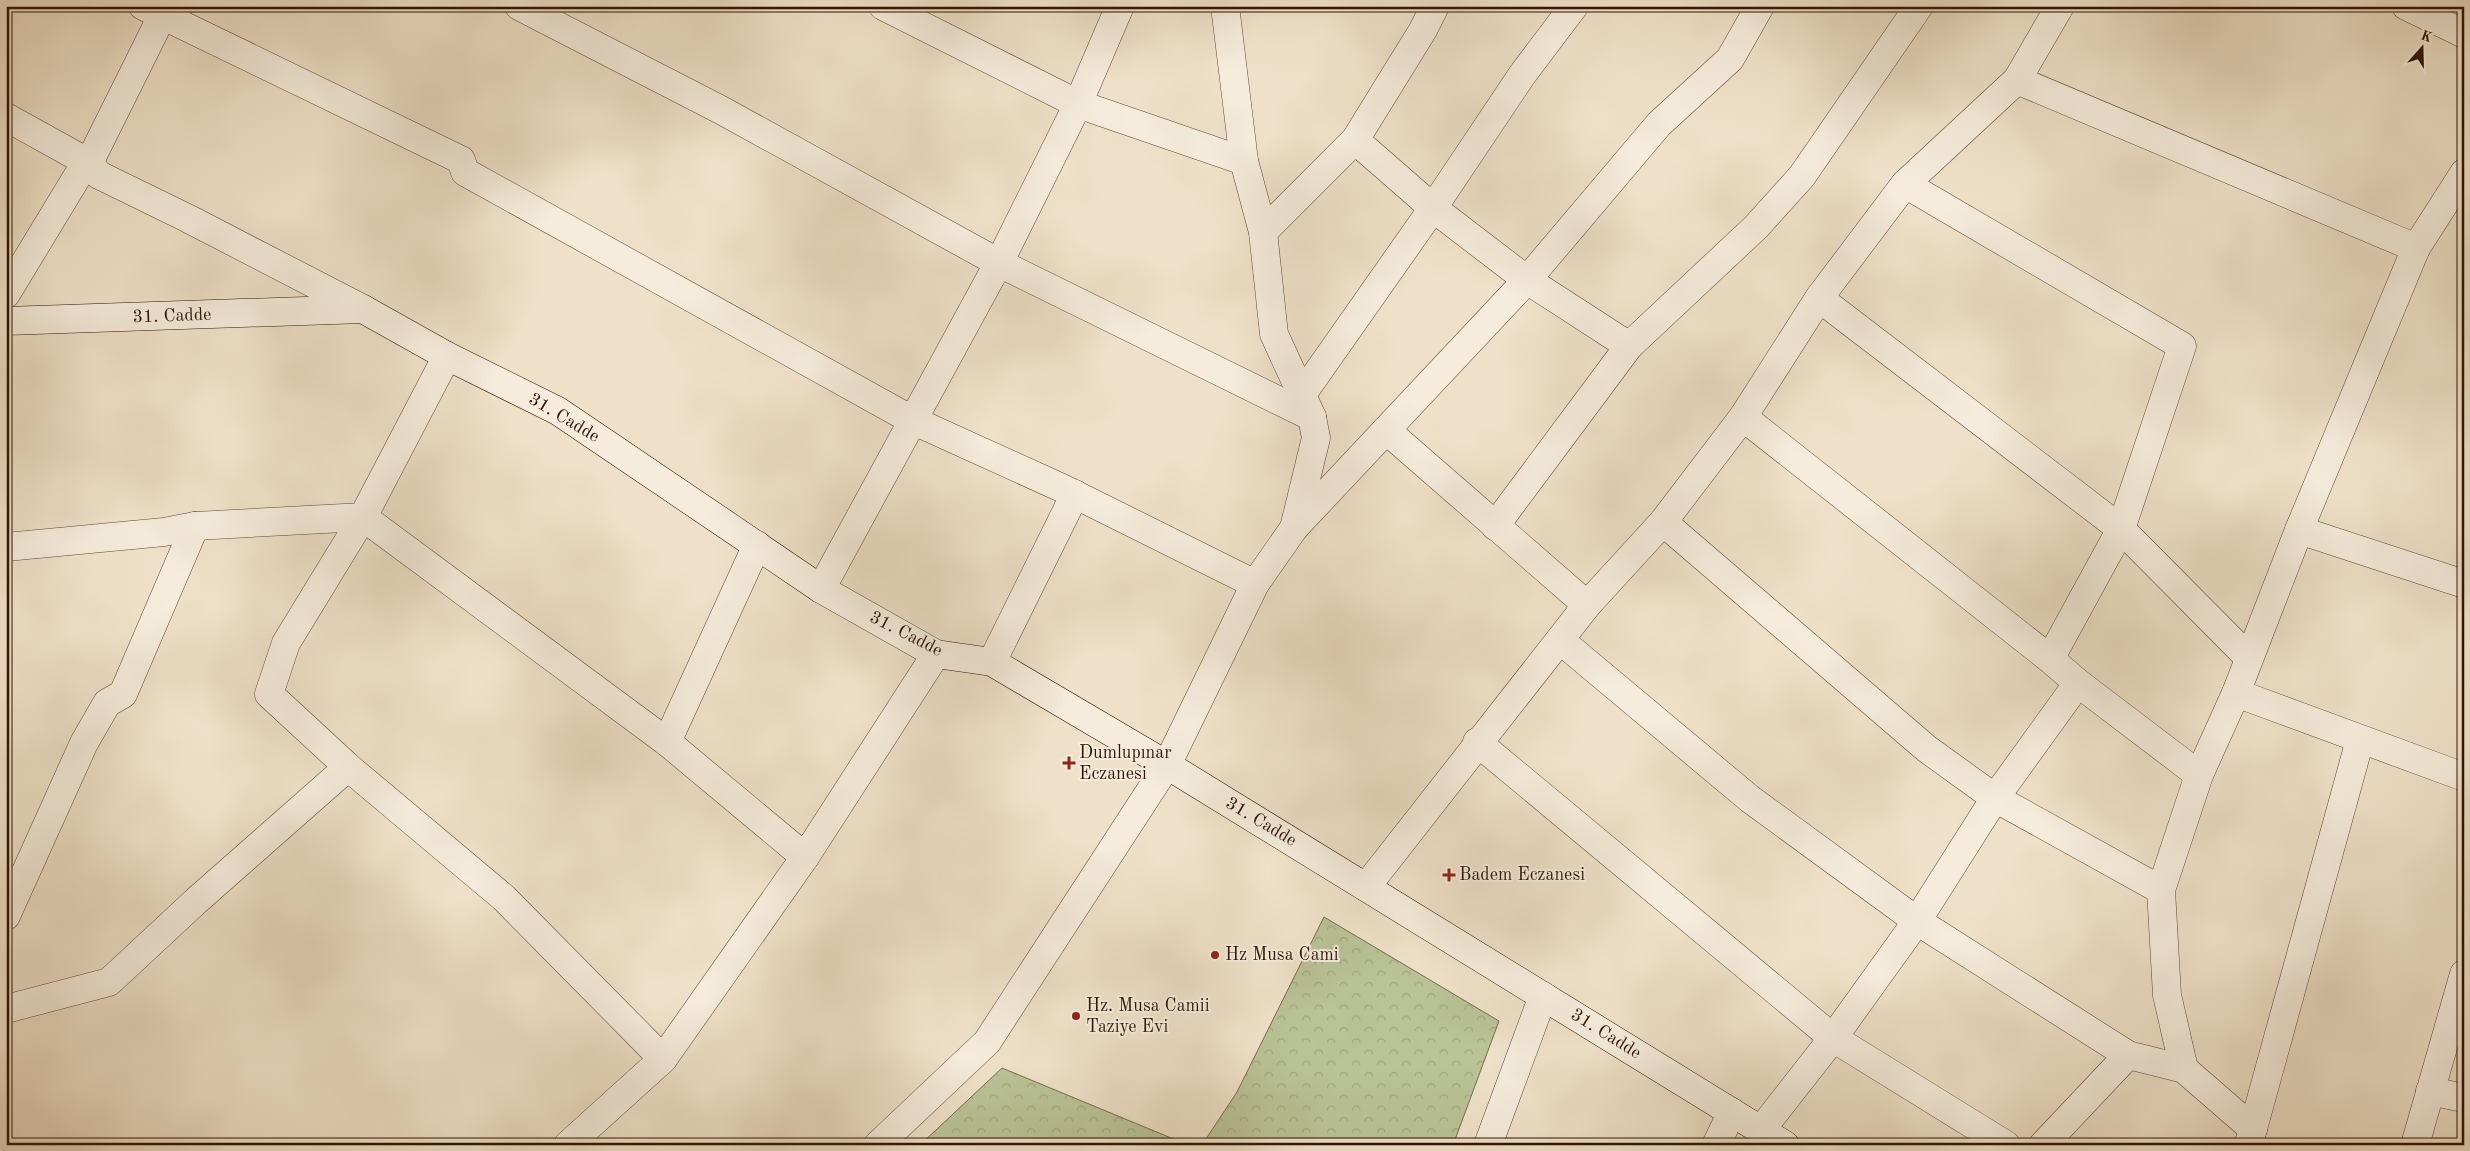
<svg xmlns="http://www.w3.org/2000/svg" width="2470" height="1151" font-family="'Old Standard TT',serif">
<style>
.park{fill:url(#park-crowns);stroke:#746c4e}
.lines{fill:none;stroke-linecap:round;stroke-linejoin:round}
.street-casing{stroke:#5e4836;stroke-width:29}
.secondary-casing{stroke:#2e1505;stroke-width:29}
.street{stroke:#f5ecdc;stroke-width:28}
.secondary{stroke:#f5ecdc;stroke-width:28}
.poi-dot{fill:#8f2418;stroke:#f5ecdc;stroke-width:2}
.labels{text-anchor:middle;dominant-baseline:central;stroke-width:4;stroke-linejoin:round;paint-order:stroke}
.street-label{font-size:18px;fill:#2e1505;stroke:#f5ecdc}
.poi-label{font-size:18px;fill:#2e1505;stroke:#f5ecdc;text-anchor:start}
</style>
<defs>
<pattern id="park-crowns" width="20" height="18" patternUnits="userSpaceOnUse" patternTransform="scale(1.25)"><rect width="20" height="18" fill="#b9c396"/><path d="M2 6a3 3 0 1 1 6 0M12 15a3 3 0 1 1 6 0" fill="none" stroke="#9fa780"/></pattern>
</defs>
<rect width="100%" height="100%" fill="#efe1c9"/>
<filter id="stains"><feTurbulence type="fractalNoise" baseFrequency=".004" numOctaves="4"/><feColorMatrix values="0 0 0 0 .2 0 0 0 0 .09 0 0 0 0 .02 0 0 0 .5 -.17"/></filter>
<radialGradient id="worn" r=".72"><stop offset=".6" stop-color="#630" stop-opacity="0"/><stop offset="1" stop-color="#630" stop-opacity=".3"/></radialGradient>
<g class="park">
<polygon points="1324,917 1499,1021 1453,1145 1202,1145 1237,1092"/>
<polygon points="1002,1068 1188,1145 920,1145"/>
</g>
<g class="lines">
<defs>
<g id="street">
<polyline points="143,6 461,160 465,172 912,420 1064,489 1255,584"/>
<polyline points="519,6 721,110 999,263 1312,417"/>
<polyline points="883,6 1078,104 1244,161"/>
<polyline points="2406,6 2464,34"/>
<polyline points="2017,80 2416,248"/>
<polyline points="6,117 89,163 99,175 187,218 363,309"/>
<polyline points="1355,140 1433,208 1527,280 1629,346"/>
<polyline points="1905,184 2182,346 2121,529 2050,659"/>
<polyline points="1263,232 1355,140 1423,30 1435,6"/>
<polyline points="6,294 80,172 89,163 167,6"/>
<polyline points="1819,298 2121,529 2249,658"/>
<polyline points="1301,396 1433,208 1522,75 1574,6"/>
<polyline points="1743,417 2050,659 2078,683 2199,775"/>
<polyline points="1386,430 1587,605"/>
<polyline points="1663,522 1927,749 1995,798 2161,890"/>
<polyline points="1495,526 1629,346 1756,227 1802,176 1919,6"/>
<polyline points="1295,527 1527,280 1659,124 1730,59 1760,6"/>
<polyline points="2299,530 2464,584"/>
<polyline points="6,547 164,532 195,526 363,517 447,356"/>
<polyline points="821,589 1004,253 1078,104 1120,6"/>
<polyline points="1560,640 1750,799 1917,921 2128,1055 2184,1069 2253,1129"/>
<polyline points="992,662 1075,494"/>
<polyline points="2236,693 2464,777"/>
<polyline points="667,742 757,545"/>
<polyline points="1477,742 1833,1038 2006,1145"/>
<polyline points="1366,887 1587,605 1663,522 1743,417 1819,298 1905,184 2017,80 2060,6"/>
<polyline points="6,916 84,743 107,703 123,694 195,526"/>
<polyline points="6,1009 109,982 196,901 348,767"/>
<polyline points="663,1059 504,898 348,767 269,694 286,643 363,517 667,742 805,857"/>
<polyline points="2184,1069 2167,995 2161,890 2199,775 2236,693 2299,530 2416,248 2464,173"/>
<polyline points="2430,1091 2464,1098"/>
<polyline points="1761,1130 1833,1038 1917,921 1995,798 2078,683"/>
<polyline points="2249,1143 2360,740"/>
<polyline points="568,1145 663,1059 805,857 936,654"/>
<polyline points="878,1145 987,1042 1167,765 1255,584 1294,528 1316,438 1312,417 1274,334 1263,232 1244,161 1225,6"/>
<polyline points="1488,1145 1543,996"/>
<polyline points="1716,1145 1732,1112"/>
<polyline points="2043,1145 2128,1055"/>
<polyline points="2415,1145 2464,974"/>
</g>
<polyline id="secondary" points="6,321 363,309 447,356 558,411 821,589 936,654 992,662 1167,765 1785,1145"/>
</defs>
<use href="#street" class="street-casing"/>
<use href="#secondary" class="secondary-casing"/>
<use href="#street" class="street"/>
<use href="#secondary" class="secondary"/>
</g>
<g class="poi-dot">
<path d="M1066.5 755.5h5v5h5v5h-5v5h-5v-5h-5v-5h5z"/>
<path d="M1446.5 867.5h5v5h5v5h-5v5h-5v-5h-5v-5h5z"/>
<circle cx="1215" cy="955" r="5"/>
<circle cx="1076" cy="1016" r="5"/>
</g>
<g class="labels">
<g class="street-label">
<text transform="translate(172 316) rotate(-2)">31. Cadde</text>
<text transform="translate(564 418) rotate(31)">31. Cadde</text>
<text transform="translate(906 634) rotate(27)">31. Cadde</text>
<text transform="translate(1261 822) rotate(31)">31. Cadde</text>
<text transform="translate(1606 1034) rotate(32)">31. Cadde</text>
</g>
<g class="poi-label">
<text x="1079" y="753">Dumlupınar<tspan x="1079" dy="21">Eczanesi</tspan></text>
<text x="1459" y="875">Badem Eczanesi</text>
<text x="1225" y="955">Hz Musa Cami</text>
<text x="1086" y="1006">Hz. Musa Camii<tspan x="1086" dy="21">Taziye Evi</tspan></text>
</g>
</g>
<rect width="2470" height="1151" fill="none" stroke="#efe1c9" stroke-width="25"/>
<rect x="8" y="8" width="2455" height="1136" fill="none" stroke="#2e1505" stroke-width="2.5"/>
<rect x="12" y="12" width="2445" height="1126" fill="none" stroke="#2e1505"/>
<g transform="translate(2422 48) rotate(20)" stroke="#f5ecdc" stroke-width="4" paint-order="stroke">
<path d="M0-4L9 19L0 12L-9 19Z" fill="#2e1505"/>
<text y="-8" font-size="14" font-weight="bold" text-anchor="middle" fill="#2e1505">K</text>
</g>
<rect width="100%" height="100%" filter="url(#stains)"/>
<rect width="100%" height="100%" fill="url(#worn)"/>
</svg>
